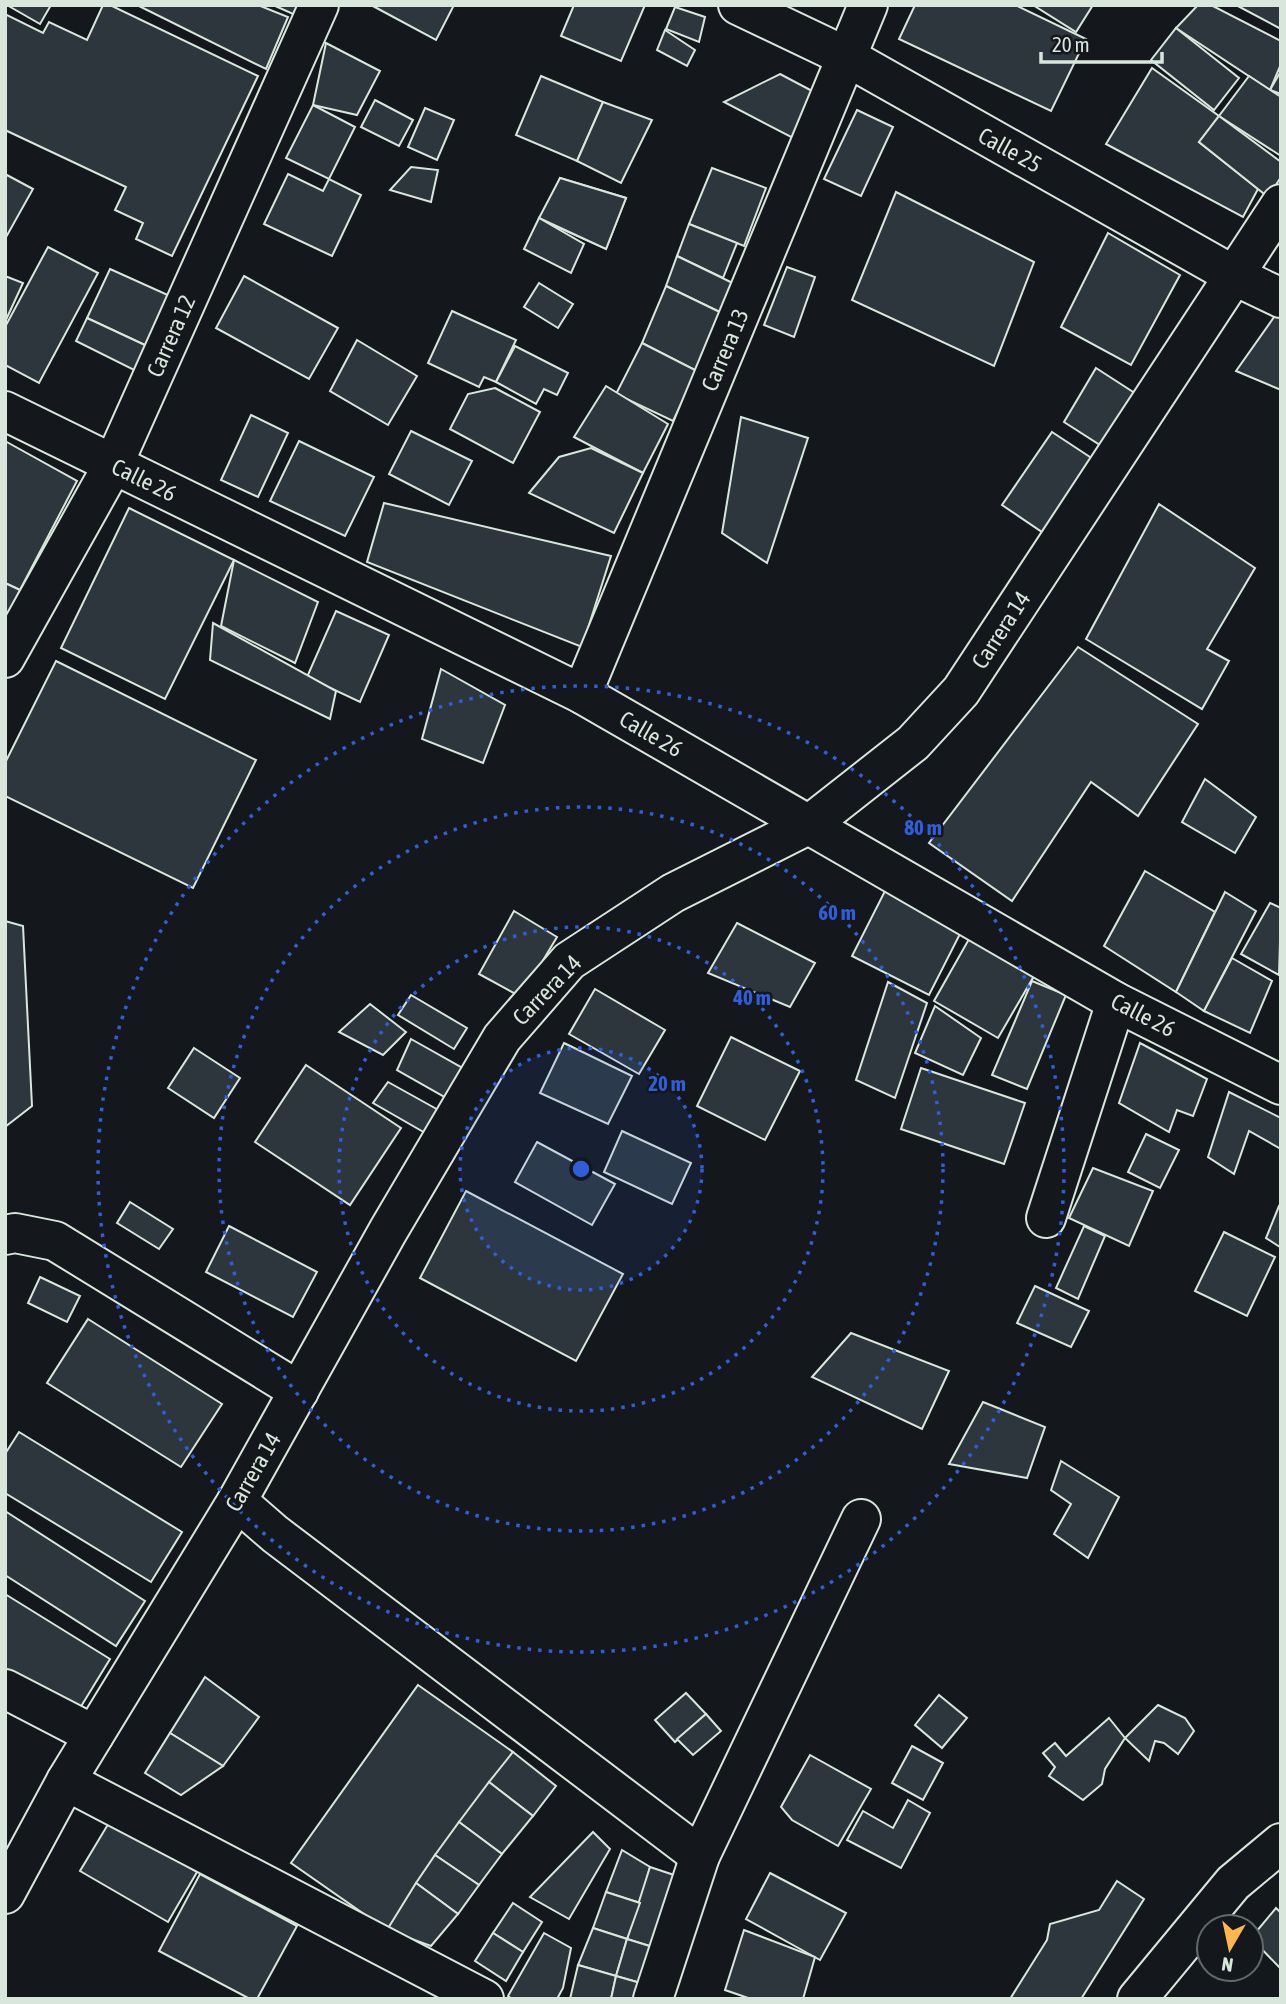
<svg xmlns="http://www.w3.org/2000/svg" width="1286" height="2004" font-family="'Asap Condensed',sans-serif">
<style>
.building{fill:#2c363c;stroke:#d8e6dc;stroke-width:2}
.lines{fill:none;stroke-linecap:round;stroke-linejoin:round}
.minor-casing{stroke:#d8e6dc;stroke-width:42}
.minor{stroke:#14181c;stroke-width:38}
.ring{fill:none;stroke:#305dd8;stroke-width:3.5;stroke-dasharray:3.5 7}
.labels{text-anchor:middle;dominant-baseline:central;stroke-width:5;stroke-linejoin:round;paint-order:stroke}
.street-label{font-size:23px;fill:#d8e6dc;stroke:#14181c}
.centre{fill:#305dd8;stroke:#14181c;stroke-width:3.5}
.ring-label{font-size:21px;text-anchor:middle;font-weight:bold;fill:#305dd8;stroke:#14181c;stroke-width:5;stroke-linejoin:round;paint-order:stroke}
</style>
<rect width="100%" height="100%" fill="#14181c"/>
<g class="building">
<polygon points="7,5 51,5 40,24"/>
<polygon points="103,5 110,5 258,76 172,256 136,239 143,223 115,210 126,187 5,130 5,14 43,33 49,22 87,40"/>
<polygon points="137,5 258,5 288,17 266,69"/>
<polygon points="273,5 307,5 302,18"/>
<polygon points="371,5 454,5 436,40"/>
<polygon points="574,5 645,5 621,61 561,36"/>
<polygon points="915,5 1015,5 1086,39 1051,111 899,39"/>
<polygon points="1033,5 1093,5 1076,32"/>
<polygon points="1198,5 1211,5 1281,41 1281,64 1270,90 1176,28"/>
<polygon points="1236,5 1281,5 1281,29"/>
<polygon points="675,7 705,17 699,42 666,29"/>
<polygon points="1176,28 1239,78 1214,110 1151,60"/>
<polygon points="665,30 695,50 687,66 657,50"/>
<polygon points="326,43 380,71 357,115 313,105"/>
<polygon points="1152,68 1219,116 1199,142 1258,189 1243,217 1106,144"/>
<polygon points="1281,71 1281,94 1270,90"/>
<polygon points="780,74 816,93 793,138 724,102"/>
<polygon points="541,76 603,102 577,161 516,135"/>
<polygon points="1249,76 1281,97 1281,156 1219,116"/>
<polygon points="375,100 413,120 399,146 361,127"/>
<polygon points="603,102 652,120 621,183 577,161"/>
<polygon points="313,105 355,127 329,179 286,158"/>
<polygon points="425,108 454,120 437,160 408,147"/>
<polygon points="857,110 893,127 861,196 824,179"/>
<polygon points="1219,116 1281,162 1281,177 1268,197 1199,142"/>
<polygon points="411,167 438,170 431,202 390,190"/>
<polygon points="712,168 766,188 744,246 689,224"/>
<polygon points="5,174 33,189 5,239"/>
<polygon points="288,174 323,191 329,179 361,195 332,256 264,224"/>
<polygon points="560,178 626,198 606,249 544,221"/>
<polygon points="560,178 626,198 606,249 539,218"/>
<polygon points="896,192 1034,262 994,366 852,300"/>
<polygon points="539,218 584,244 571,273 524,249"/>
<polygon points="689,224 737,243 723,278 677,256"/>
<polygon points="1108,233 1180,275 1131,365 1061,327"/>
<polygon points="48,247 98,273 39,383 5,365 5,327"/>
<polygon points="677,256 743,288 730,317 666,286"/>
<polygon points="787,267 815,277 794,337 764,325"/>
<polygon points="110,269 170,296 147,346 87,318"/>
<polygon points="5,276 23,283 5,322"/>
<polygon points="244,276 338,328 309,379 216,328"/>
<polygon points="539,283 573,304 558,328 524,307"/>
<polygon points="666,286 730,317 704,375 642,343"/>
<polygon points="1279,310 1281,311 1281,390 1236,371"/>
<polygon points="452,311 516,340 496,382 484,377 479,387 428,363"/>
<polygon points="87,318 147,346 136,371 76,341"/>
<polygon points="357,340 417,376 388,425 330,391"/>
<polygon points="642,343 697,371 673,421 616,394"/>
<polygon points="515,346 568,373 557,395 544,389 536,404 496,382"/>
<polygon points="1096,368 1144,399 1111,452 1064,422"/>
<polygon points="606,386 668,424 643,473 574,437"/>
<polygon points="495,388 540,412 513,463 450,429 468,394"/>
<polygon points="251,415 288,433 258,497 221,480"/>
<polygon points="741,417 808,438 767,563 722,533"/>
<polygon points="411,431 472,461 449,505 389,474"/>
<polygon points="1052,432 1093,459 1045,534 1002,505"/>
<polygon points="5,441 77,481 20,590 5,583"/>
<polygon points="299,441 374,477 345,536 270,501"/>
<polygon points="591,448 643,473 614,533 529,493 559,457"/>
<polygon points="384,503 611,556 582,647 367,562"/>
<polygon points="1159,504 1255,568 1207,649 1229,661 1202,709 1086,639"/>
<polygon points="129,508 234,560 165,699 61,648"/>
<polygon points="234,560 318,602 295,663 221,626"/>
<polygon points="5,583 20,590 5,621"/>
<polygon points="336,611 389,635 360,702 307,677"/>
<polygon points="213,623 336,691 330,719 210,660"/>
<polygon points="1078,647 1198,724 1138,816 1091,782 1012,901 929,843"/>
<polygon points="56,661 256,760 193,888 5,796 5,763"/>
<polygon points="441,669 505,705 483,763 422,739"/>
<polygon points="1205,779 1256,817 1235,853 1182,822"/>
<polygon points="1145,871 1215,912 1176,992 1104,946"/>
<polygon points="886,889 963,928 929,995 852,956"/>
<polygon points="1225,892 1256,911 1204,1011 1176,992"/>
<polygon points="1270,903 1281,908 1279,975 1241,954"/>
<polygon points="514,911 557,937 521,997 479,974"/>
<polygon points="5,921 23,926 32,1106 5,1127"/>
<polygon points="737,923 815,963 790,1007 708,973"/>
<polygon points="969,939 1034,976 998,1038 934,1001"/>
<polygon points="1232,958 1272,981 1250,1033 1204,1011"/>
<polygon points="1032,981 1066,995 1027,1089 992,1075"/>
<polygon points="888,982 927,1003 895,1098 856,1080"/>
<polygon points="595,989 665,1030 639,1074 569,1034"/>
<polygon points="411,995 467,1028 454,1049 398,1015"/>
<polygon points="370,1004 406,1032 383,1055 339,1032"/>
<polygon points="935,1006 981,1038 963,1075 915,1053"/>
<polygon points="731,1037 800,1071 765,1140 697,1106"/>
<polygon points="411,1039 466,1070 450,1100 397,1070"/>
<polygon points="564,1043 632,1076 608,1124 540,1093"/>
<polygon points="1140,1043 1207,1079 1193,1116 1177,1110 1169,1132 1119,1103"/>
<polygon points="194,1048 240,1078 214,1118 168,1088"/>
<polygon points="306,1065 401,1128 350,1205 255,1142"/>
<polygon points="921,1068 1025,1103 1004,1164 901,1129"/>
<polygon points="388,1082 442,1112 427,1134 373,1103"/>
<polygon points="1229,1092 1281,1118 1281,1149 1249,1131 1234,1174 1208,1157"/>
<polygon points="622,1131 691,1163 672,1204 604,1172"/>
<polygon points="1146,1134 1179,1150 1160,1188 1128,1172"/>
<polygon points="537,1142 615,1184 592,1225 515,1182"/>
<polygon points="1093,1168 1153,1191 1129,1246 1069,1218"/>
<polygon points="466,1191 623,1274 576,1361 420,1278"/>
<polygon points="130,1202 173,1229 159,1249 117,1223"/>
<polygon points="1279,1206 1281,1207 1280,1247 1266,1238"/>
<polygon points="229,1226 317,1272 293,1317 206,1272"/>
<polygon points="1084,1226 1105,1236 1078,1299 1056,1288"/>
<polygon points="1224,1232 1275,1257 1247,1316 1195,1291"/>
<polygon points="40,1277 80,1296 67,1322 28,1303"/>
<polygon points="1035,1286 1089,1311 1071,1347 1017,1323"/>
<polygon points="88,1319 222,1404 181,1467 47,1383"/>
<polygon points="851,1333 949,1371 922,1429 812,1377"/>
<polygon points="983,1402 1045,1427 1027,1478 949,1464"/>
<polygon points="19,1432 182,1532 151,1582 5,1493 5,1454"/>
<polygon points="1061,1461 1119,1497 1088,1558 1054,1534 1071,1504 1051,1490"/>
<polygon points="5,1511 145,1601 116,1646 5,1575"/>
<polygon points="5,1594 110,1659 77,1713 5,1669"/>
<polygon points="205,1677 259,1717 223,1766 170,1733"/>
<polygon points="418,1685 513,1752 387,1930 291,1863"/>
<polygon points="686,1693 706,1714 675,1742 655,1720"/>
<polygon points="939,1695 967,1718 942,1748 915,1725"/>
<polygon points="1158,1705 1185,1718 1194,1731 1178,1754 1164,1743 1155,1741 1149,1761 1125,1738"/>
<polygon points="706,1714 721,1731 693,1755 677,1739"/>
<polygon points="1109,1718 1125,1738 1105,1769 1102,1784 1083,1800 1049,1776 1055,1767 1043,1753 1055,1743 1066,1756"/>
<polygon points="170,1733 223,1766 181,1795 145,1773"/>
<polygon points="912,1746 943,1763 923,1800 892,1783"/>
<polygon points="513,1752 556,1786 533,1816 489,1782"/>
<polygon points="810,1755 871,1789 838,1846 792,1820 781,1807"/>
<polygon points="489,1782 533,1816 502,1854 459,1822"/>
<polygon points="908,1800 930,1813 901,1868 847,1840 863,1811 893,1828"/>
<polygon points="110,1821 197,1872 168,1922 80,1871"/>
<polygon points="459,1822 502,1854 479,1885 435,1855"/>
<polygon points="593,1832 610,1849 569,1919 530,1897"/>
<polygon points="622,1850 650,1867 640,1903 606,1892"/>
<polygon points="435,1855 479,1885 458,1914 416,1883"/>
<polygon points="650,1867 680,1877 656,1948 627,1939"/>
<polygon points="770,1873 846,1913 820,1960 746,1919"/>
<polygon points="200,1874 297,1926 257,1999 250,1999 159,1951"/>
<polygon points="1117,1881 1144,1899 1081,1999 1010,1999 1047,1940 1050,1924 1099,1910"/>
<polygon points="416,1883 458,1914 431,1946 387,1930"/>
<polygon points="606,1892 640,1903 627,1939 593,1928"/>
<polygon points="513,1903 542,1922 523,1952 493,1933"/>
<polygon points="1276,1908 1281,1913 1281,1969 1251,1938"/>
<polygon points="593,1928 627,1939 616,1976 578,1965"/>
<polygon points="744,1930 815,1957 803,1999 751,1999 725,1990"/>
<polygon points="493,1933 523,1952 506,1981 475,1961"/>
<polygon points="544,1933 571,1948 563,1988 557,1999 512,1999 508,1996"/>
<polygon points="627,1939 656,1948 644,1984 616,1976"/>
<polygon points="578,1965 616,1976 611,1999 570,1999"/>
<polygon points="616,1976 644,1984 640,1999 611,1999"/>
</g>
<g class="lines">
<defs>
<g id="minor">
<polyline points="738,5 847,57 1233,275 1281,298"/>
<polyline points="5,411 582,694 1116,1002 1281,1085"/>
<polyline points="5,658 113,465 319,5"/>
<polyline points="582,694 868,5"/>
<polyline points="1046,1218 1116,1002"/>
<polyline points="5,1235 15,1233 55,1241 299,1391"/>
<polyline points="237,1501 275,1534 700,1856"/>
<polyline points="5,1689 94,1735"/>
<polyline points="66,1781 484,1999"/>
<polyline points="5,1894 66,1781 237,1501 388,1231 502,1038 569,961 673,893 810,824 913,743 961,691 1281,204"/>
<polyline points="653,1999 700,1856 861,1519"/>
<polyline points="1137,1999 1233,1883 1281,1843"/>
</g>
</defs>
<use href="#minor" class="minor-casing"/>
<use href="#minor" class="minor"/>
</g>
<circle cx="581" cy="1169" r="121" fill="#305dd8" fill-opacity=".12"/>
<g class="ring">
<circle cx="581" cy="1169" r="121"/>
<circle cx="581" cy="1169" r="242"/>
<circle cx="581" cy="1169" r="362"/>
<circle cx="581" cy="1169" r="483"/>
</g>
<g class="labels">
<g class="street-label">
<text transform="translate(1010 150) rotate(29)">Calle 25</text>
<text transform="translate(171 336) rotate(-66)">Carrera 12</text>
<text transform="translate(725 350) rotate(-67)">Carrera 13</text>
<text transform="translate(144 480) rotate(26)">Calle 26</text>
<text transform="translate(1001 630) rotate(-57)">Carrera 14</text>
<text transform="translate(651 734) rotate(30)">Calle 26</text>
<text transform="translate(547 990) rotate(-46)">Carrera 14</text>
<text transform="translate(1143 1015) rotate(27)">Calle 26</text>
<text transform="translate(253 1472) rotate(-60)">Carrera 14</text>
</g>
</g>
<circle cx="581" cy="1169" r="10" class="centre"/>
<g class="ring-label">
<text x="923" y="835">80 m</text>
<text x="837" y="920">60 m</text>
<text x="752" y="1005">40 m</text>
<text x="667" y="1091">20 m</text>
</g>
<rect width="1286" height="2004" fill="none" stroke="#d8e6dc" stroke-width="14"/>
<g transform="translate(1230 1948) rotate(189)"><circle r="33" fill="#14181c" stroke="#626a69" stroke-width="2"/>
<path d="M0-5L12 26L0 18L-12 26Z" fill="#ffb74d"/>
<text y="-10" font-size="19" font-weight="bold" text-anchor="middle" fill="#d8e6dc">N</text>
</g>
<path d="M1041 52v10h121v-10" fill="none" stroke="#d8e6dc" stroke-width="3.5"/>
<text x="1052" y="52" font-size="21" fill="#d8e6dc" stroke="#14181c" stroke-width="5" paint-order="stroke">20 m</text>
</svg>
